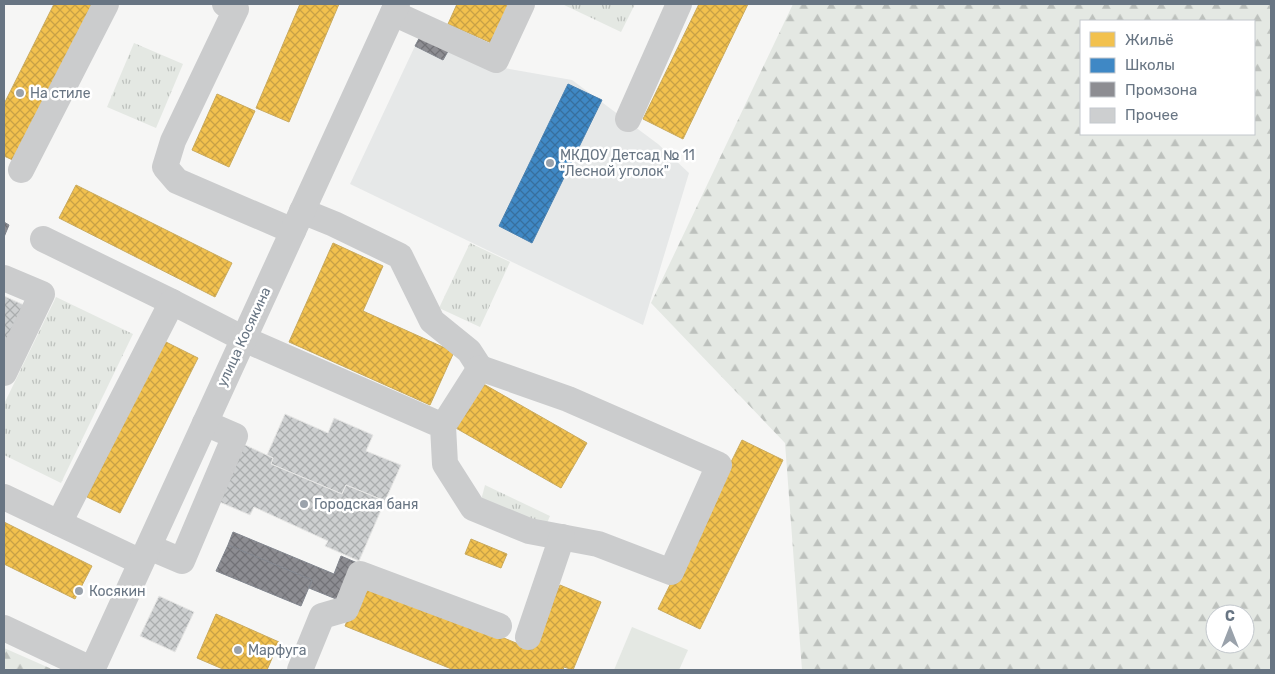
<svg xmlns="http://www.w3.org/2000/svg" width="1275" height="674" font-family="Rubik,sans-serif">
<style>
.built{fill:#e6e8e8}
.forest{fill:url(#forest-firs);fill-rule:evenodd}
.park{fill:url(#park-tufts)}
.garden{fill:#e4e8e3}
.homes{fill:url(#homes-cross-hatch);stroke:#c9aa5e}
.schools{fill:url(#schools-cross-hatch);stroke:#4b82b1}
.industry{fill:url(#industry-cross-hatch);stroke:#82868e}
.building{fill:url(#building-cross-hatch);stroke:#e6e6e5}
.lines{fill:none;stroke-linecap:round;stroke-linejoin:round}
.minor{stroke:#cbcccd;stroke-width:26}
.poi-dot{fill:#9aa2ab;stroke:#fff;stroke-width:2}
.labels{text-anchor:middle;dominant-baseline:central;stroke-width:5;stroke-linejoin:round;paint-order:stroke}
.poi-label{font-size:14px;fill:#687583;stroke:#fff;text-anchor:start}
.street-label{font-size:14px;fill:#687583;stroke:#fff}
</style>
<defs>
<pattern id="forest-firs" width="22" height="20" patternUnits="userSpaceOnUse" patternTransform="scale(1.25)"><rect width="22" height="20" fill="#e4e8e3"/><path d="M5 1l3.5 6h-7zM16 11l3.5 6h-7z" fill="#bdc1bd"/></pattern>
<pattern id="park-tufts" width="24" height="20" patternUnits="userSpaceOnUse" patternTransform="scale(1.25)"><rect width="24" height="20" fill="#e4e8e3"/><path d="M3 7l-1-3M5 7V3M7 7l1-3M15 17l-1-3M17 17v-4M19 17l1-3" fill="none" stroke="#bdc1bd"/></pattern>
<pattern id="homes-cross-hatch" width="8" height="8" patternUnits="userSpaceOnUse" patternTransform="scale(1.25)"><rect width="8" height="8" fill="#f2c14e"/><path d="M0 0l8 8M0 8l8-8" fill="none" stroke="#c8a146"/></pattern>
<pattern id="schools-cross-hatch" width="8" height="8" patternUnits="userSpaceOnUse" patternTransform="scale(1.25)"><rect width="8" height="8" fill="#3f88c5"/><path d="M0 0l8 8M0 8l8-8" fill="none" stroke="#376f9e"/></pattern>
<pattern id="industry-cross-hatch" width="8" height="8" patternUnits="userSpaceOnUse" patternTransform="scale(1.25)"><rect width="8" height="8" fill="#8d8d92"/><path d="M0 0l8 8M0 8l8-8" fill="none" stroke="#727277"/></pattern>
<pattern id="building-cross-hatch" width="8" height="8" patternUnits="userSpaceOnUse" patternTransform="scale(1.25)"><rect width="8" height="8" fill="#cdcfd0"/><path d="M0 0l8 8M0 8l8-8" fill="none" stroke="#aaadae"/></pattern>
</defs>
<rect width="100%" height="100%" fill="#f6f6f5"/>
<polygon class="built" points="415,46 443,60 451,46 498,67 572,80 658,144 689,173 643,325 350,184"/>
<g class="forest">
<path d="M793,4H1271V670H802L785,443L651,303ZM1081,21H1254V134H1081ZM1215,614H1245V644H1215Z"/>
<polygon points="4,648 54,670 4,670"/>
</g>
<g class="park">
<polygon points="562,4 635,4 621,32"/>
<polygon points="134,43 183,64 156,128 107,107"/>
<polygon points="470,243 510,262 480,327 439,308"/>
<polygon points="56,297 133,334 61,483 4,455 4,404"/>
<polygon points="485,485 550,516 544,530 479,508"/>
</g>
<polygon class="garden" points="632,627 688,650 679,670 614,670"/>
<g class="homes">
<polygon points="54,4 88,4 94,7 17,162 4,156 4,104"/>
<polygon points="300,4 339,4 289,122 256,108"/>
<polygon points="457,4 514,4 496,45 448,24"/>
<polygon points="699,4 748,4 683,139 643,119"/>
<polygon points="217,94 255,111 229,167 192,150"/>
<polygon points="76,185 232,263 215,297 59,218"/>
<polygon points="333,243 383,266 363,311 454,352 430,405 289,342"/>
<polygon points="164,341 198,358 120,513 87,497"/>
<polygon points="480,382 587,443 561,488 454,427"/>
<polygon points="742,440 783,460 700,629 658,609"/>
<polygon points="4,522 92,566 75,599 4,564"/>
<polygon points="471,539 507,554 501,568 465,554"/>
<polygon points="363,580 533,650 560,585 601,602 573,670 564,667 563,670 454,670 345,626"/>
<polygon points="216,614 279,642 267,670 225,670 197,658"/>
</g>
<polygon class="schools" points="568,84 602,100 532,243 499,226"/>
<g class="industry">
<polygon points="423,31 451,46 443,60 415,46"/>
<polygon points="4,222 9,225 4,237"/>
<polygon points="233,532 334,574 341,556 362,565 346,603 309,588 312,580 228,545"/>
<polygon points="228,545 312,580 301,606 216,571"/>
</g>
<g class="building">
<polygon points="4,296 24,305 4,349"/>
<polygon points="285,414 328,433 334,418 373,435 366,451 401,465 385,501 346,485 342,494 271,464 273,458 267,455"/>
<polygon points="241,443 273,458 271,464 342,494 346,485 385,501 359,561 325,546 328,541 254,507 250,515 215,500"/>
<polygon points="159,596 194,612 175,652 140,636"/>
</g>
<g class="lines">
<g class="minor">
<polyline points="225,4 236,9 173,141 165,167 177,181 293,231"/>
<polyline points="393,13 496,60 522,4"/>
<polyline points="628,119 679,4"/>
<polyline points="21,170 106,4"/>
<polyline points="302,211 334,224 400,256 432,321 469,351 480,368"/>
<polyline points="43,239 172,302"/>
<polyline points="4,278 42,294 4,373"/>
<polyline points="4,497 141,562"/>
<polyline points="59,523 172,302 244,339 443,426 445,464 473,508 529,531 598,544 671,572 719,465 568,399 480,368 443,426"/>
<polyline points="149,547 182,561 235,436 205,423"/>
<polyline points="4,628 93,670"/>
<polyline points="528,637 562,537"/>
<polyline points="92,670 397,4"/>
<polyline points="300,670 322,616 346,609 360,574 499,626"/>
</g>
</g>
<g class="poi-dot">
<circle cx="20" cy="93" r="5"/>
<circle cx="550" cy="163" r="5"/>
<circle cx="304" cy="504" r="5"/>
<circle cx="79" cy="591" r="5"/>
<circle cx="238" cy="650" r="5"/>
</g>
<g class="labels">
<g class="poi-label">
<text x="30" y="93">На стиле</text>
<text x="560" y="155">МКДОУ Детсад № 11<tspan x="560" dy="16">"Лесной уголок"</tspan></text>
<text x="314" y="504">Городская баня</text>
<text x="89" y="591">Косякин</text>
<text x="248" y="650">Марфуга</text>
</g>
<g class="street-label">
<text transform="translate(244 337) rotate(-65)">улица Косякина</text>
</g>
</g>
<rect width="1275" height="674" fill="none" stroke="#687583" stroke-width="10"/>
<rect x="1080" y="20" width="175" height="115" fill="#ffffff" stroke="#c3c8cd"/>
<rect x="1090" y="32" width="25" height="15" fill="#f2c14e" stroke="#c3c8cd"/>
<text x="1125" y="45" font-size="15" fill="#687583">Жильё</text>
<rect x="1090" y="58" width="25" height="15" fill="#3f88c5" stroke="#c3c8cd"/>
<text x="1125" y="70" font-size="15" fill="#687583">Школы</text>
<rect x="1090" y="82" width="25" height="15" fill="#8d8d92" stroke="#c3c8cd"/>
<text x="1125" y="95" font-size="15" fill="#687583">Промзона</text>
<rect x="1090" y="108" width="25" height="15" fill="#cdcfd0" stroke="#c3c8cd"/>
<text x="1125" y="120" font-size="15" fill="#687583">Прочее</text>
<g transform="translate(1230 629)"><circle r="24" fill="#ffffff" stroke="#c3c8cd"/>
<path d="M0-4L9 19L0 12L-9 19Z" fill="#9aa2ab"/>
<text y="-8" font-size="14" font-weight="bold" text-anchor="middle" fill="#687583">С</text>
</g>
</svg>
